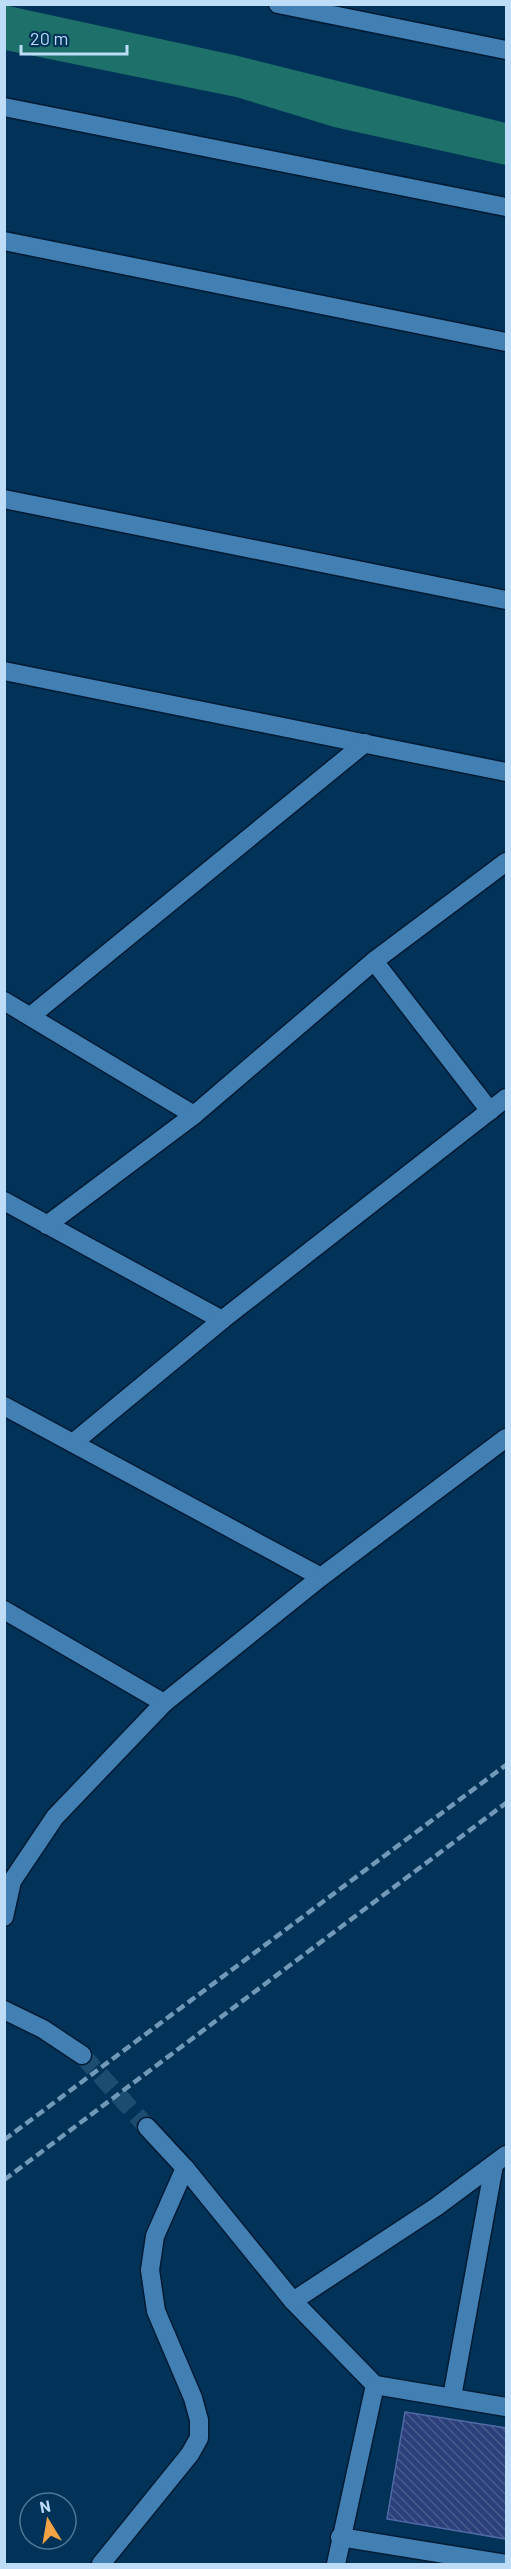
<svg xmlns="http://www.w3.org/2000/svg" width="511" height="2569" font-family="Barlow,sans-serif">
<style>
.water{fill:#1d716a}
.building{fill:url(#building-back-hatch);stroke:#5069a7;stroke-width:1.5}
.lines{fill:none;stroke-linecap:round;stroke-linejoin:round}
.minor-tunnel{stroke:#1c4c6f;stroke-width:18;stroke-dasharray:18 9;stroke-linecap:butt}
.minor-casing{stroke:#001a33;stroke-width:21}
.minor{stroke:#427fb3;stroke-width:18}
.rail{stroke:#7198b7;stroke-width:4.5;stroke-dasharray:9 4.5;stroke-linecap:butt}
</style>
<defs>
<pattern id="building-back-hatch" width="6" height="6" patternUnits="userSpaceOnUse" patternTransform="scale(1.5)"><rect width="6" height="6" fill="#2b407a"/><path d="M-1 5l2 2M0 0l6 6M5-1l2 2" fill="none" stroke="#485b8e"/></pattern>
</defs>
<rect width="100%" height="100%" fill="#003357"/>
<polygon class="water" points="4,5 234,55 506,123 506,165 334,127 236,97 5,50"/>
<polygon class="building" points="405,2412 506,2428 506,2539 387,2519"/>
<g class="lines">
<polyline class="minor-tunnel" points="82,2055 147,2127"/>
<defs>
<g id="minor">
<polyline points="278,4 506,50"/>
<polyline points="4,107 506,207"/>
<polyline points="4,241 506,342"/>
<polyline points="4,499 506,600"/>
<polyline points="4,671 506,772"/>
<polyline points="374,961 490,1111"/>
<polyline points="4,1001 194,1115"/>
<polyline points="32,1015 365,743"/>
<polyline points="4,1201 222,1320"/>
<polyline points="47,1225 194,1115 374,961 506,862"/>
<polyline points="4,1406 321,1577"/>
<polyline points="73,1443 222,1320 506,1098"/>
<polyline points="4,1610 164,1703 55,1817 12,1881 4,1917"/>
<polyline points="164,1703 321,1577 506,1438"/>
<polyline points="4,2010 43,2029 82,2055"/>
<polyline points="147,2127 185,2168 293,2301 375,2385 336,2564"/>
<polyline points="293,2301 436,2207 506,2155"/>
<polyline points="375,2385 506,2407"/>
<polyline points="452,2397 494,2165"/>
<polyline points="340,2537 506,2564"/>
<polyline points="101,2564 190,2454 199,2438 199,2420 193,2398 156,2311 150,2270 155,2236 185,2168"/>
</g>
</defs>
<use href="#minor" class="minor-casing"/>
<use href="#minor" class="minor"/>
<g class="rail">
<polyline points="4,2140 506,1765"/>
<polyline points="4,2180 506,1803"/>
</g>
</g>
<rect width="511" height="2569" fill="none" stroke="#bddcf8" stroke-width="12"/>
<g transform="translate(48 2521) rotate(349)"><circle r="28" fill="#003357" stroke="#4c7797" stroke-width="1.5"/>
<path d="M0-4.5L10 22L0 15L-10 22Z" fill="#f5a345"/>
<text y="-9" font-size="16" font-weight="bold" text-anchor="middle" fill="#bddcf8">N</text>
</g>
<path d="M21 45v9h106v-9" fill="none" stroke="#bddcf8" stroke-width="3"/>
<text x="30" y="45" font-size="18" fill="#bddcf8" stroke="#003357" stroke-width="4.5" paint-order="stroke">20 m</text>
</svg>
